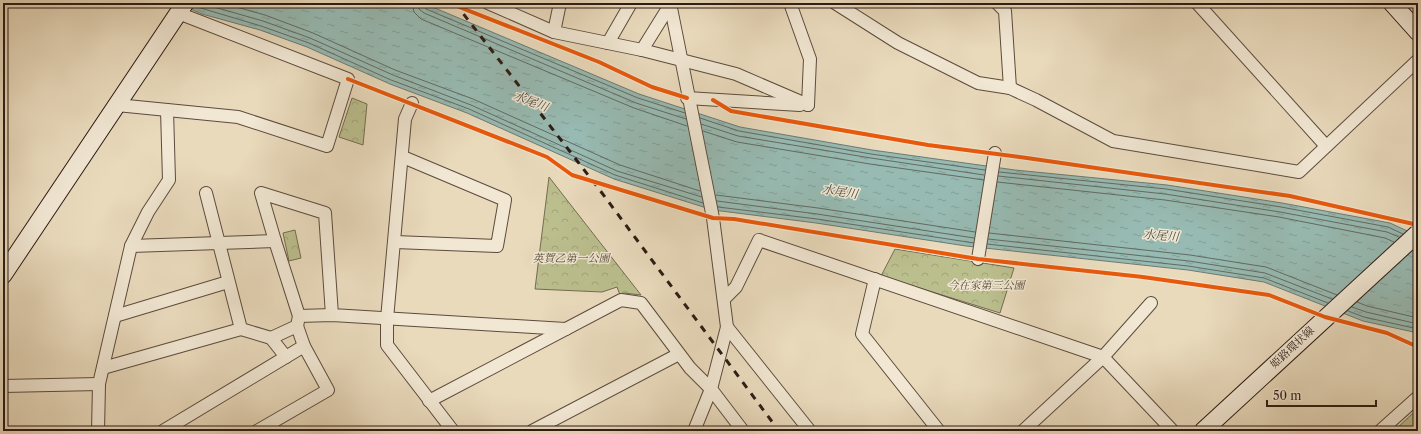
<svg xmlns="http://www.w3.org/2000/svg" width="1421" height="434" font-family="'Libre Caslon Text','Noto Serif JP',serif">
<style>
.park{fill:url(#park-crowns);stroke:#746c50}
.water{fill:url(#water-ripples);stroke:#6d7a73}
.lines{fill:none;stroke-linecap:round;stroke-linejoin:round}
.shore{stroke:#626a63;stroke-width:1}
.street-casing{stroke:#5c4b3e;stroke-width:14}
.secondary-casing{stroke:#2d1b14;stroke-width:19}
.street{stroke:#f1e7d3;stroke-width:12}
.secondary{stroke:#f1e7d3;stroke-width:17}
.rail{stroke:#2d1b14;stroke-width:3;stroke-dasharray:7 7;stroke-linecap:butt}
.cycleway-casing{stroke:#f1e7d3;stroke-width:6}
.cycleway{stroke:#e8590c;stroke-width:4}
.labels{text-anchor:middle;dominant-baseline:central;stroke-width:3;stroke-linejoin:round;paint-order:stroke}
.park-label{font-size:11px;font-style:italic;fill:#584c38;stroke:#f1e7d3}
.street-label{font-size:11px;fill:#2d1b14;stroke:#f1e7d3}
.water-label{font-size:12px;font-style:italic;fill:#4d4b43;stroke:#f1e7d3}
</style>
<defs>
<pattern id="park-crowns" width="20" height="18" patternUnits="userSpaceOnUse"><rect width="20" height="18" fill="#bbbe8d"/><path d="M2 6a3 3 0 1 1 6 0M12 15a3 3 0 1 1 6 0" fill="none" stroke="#a1a379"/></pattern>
<pattern id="water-ripples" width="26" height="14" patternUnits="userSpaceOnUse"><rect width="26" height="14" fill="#97bab2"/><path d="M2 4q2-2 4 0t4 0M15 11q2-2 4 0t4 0" fill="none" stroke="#829f98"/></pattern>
</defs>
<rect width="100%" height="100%" fill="#e9dabc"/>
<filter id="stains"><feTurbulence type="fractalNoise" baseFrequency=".005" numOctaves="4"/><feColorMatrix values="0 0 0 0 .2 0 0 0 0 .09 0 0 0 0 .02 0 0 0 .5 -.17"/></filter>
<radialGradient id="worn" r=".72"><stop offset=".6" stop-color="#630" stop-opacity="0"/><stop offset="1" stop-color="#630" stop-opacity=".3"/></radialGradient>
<g class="park">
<polygon points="352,98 367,104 363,145 339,137"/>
<polygon points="549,177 641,295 624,293 620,295 617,287 602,292 535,289"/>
<polygon points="295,230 301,258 289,261 283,233"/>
<polygon points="895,249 1014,268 1000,313 881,276"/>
<polygon points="1417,413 1418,431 1394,431 1412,414"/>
</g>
<polygon class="water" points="177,3 423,3 639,94 740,127 872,150 1015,170 1167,185 1282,203 1390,223 1418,236 1418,333 1363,321 1264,282 1188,270 966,246 816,223 713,210 614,179 467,113 390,84 307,47 260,30 202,14"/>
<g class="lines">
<g class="shore">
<polyline points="200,3 263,21 310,38 393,75 471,105 617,171 702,197"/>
<polyline points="222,3 265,15 313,33 395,70 473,99 620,165 700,191"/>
<polyline points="412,3 414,12 421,19 634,108 687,126"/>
<polyline points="418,3 419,9 424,13 636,103 686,119"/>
<polyline points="423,3 426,9 638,98 685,113"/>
<polyline points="194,6 261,26 309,43 391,80 469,109 615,175 703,203"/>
<polyline points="700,118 739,131 871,154 985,170"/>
<polyline points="701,124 738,136 871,158 984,175"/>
<polyline points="703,131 737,142 870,164 984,180"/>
<polyline points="999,172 1166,189 1281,207 1388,227 1403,234"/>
<polyline points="998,176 1165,194 1280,212 1387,232 1399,237"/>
<polyline points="997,182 1165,200 1279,217 1385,238 1394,242"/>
<polyline points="716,195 818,208 975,232"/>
<polyline points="717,201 817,214 974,238"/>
<polyline points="718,207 817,219 974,243"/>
<polyline points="989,233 1190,255 1266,267 1337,295"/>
<polyline points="988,239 1189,261 1265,273 1332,299"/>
<polyline points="987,244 1188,266 1264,278 1328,303"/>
<polyline points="1357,302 1367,306 1418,318"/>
<polyline points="1352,307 1366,312 1418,324"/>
<polyline points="1348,311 1364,317 1418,329"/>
</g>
<defs>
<g id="street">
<polyline points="488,3 554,32 642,50 736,74 808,105"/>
<polyline points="670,3 713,218 727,327 810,431"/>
<polyline points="790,3 810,59 808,105"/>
<polyline points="835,3 898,43 978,83 1010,88 1036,100 1113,141 1299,172 1418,60"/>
<polyline points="997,3 1005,11 1010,88"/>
<polyline points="1197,3 1326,146"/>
<polyline points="554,32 560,3"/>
<polyline points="608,43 631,3"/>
<polyline points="642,50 670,5"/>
<polyline points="687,98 800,105"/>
<polyline points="412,103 405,119 387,319 387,345 453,431"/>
<polyline points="117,105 238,117 327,146 348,79 178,13"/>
<polyline points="206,193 241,329 271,338 297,326 299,316"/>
<polyline points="395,242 497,246 505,200 403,157"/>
<polyline points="131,246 275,241"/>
<polyline points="978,259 995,153"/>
<polyline points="875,279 862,334 939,431"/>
<polyline points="724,299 736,287 759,240 1103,357 1173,431"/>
<polyline points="332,315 325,213 261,193 275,241 299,316 332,315 566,329"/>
<polyline points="115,316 228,282"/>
<polyline points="271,338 286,357"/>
<polyline points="103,368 241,329"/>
<polyline points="3,386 99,384"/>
<polyline points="429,401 621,300 641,303 690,368 711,389 743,431"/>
<polyline points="98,431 99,384 131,246 148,212 169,180 167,110"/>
<polyline points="163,431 304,346"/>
<polyline points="257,431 328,390 304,346 297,326"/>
<polyline points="532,431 679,354"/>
<polyline points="694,431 711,389 727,327"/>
<polyline points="1023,431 1103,357 1151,303"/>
<polyline points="1380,431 1418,397"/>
</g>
<g id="secondary">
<polyline points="1392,3 1418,32"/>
<polyline points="3,275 185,3"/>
<polyline points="1203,431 1418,233"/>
</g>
</defs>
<use href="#street" class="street-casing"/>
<use href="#secondary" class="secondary-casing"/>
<use href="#street" class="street"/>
<use href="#secondary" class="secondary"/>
<polyline class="rail" points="455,3 602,193 779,431"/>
<defs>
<g id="cycleway">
<polyline points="449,3 599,62 652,87 687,98"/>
<polyline points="348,79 547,157 572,175 713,218 734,219 978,259 1143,277 1269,295 1325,317 1387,333 1418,347"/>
<polyline points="713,100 731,111 928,145 1027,158 1290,196 1418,225"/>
</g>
</defs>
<use href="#cycleway" class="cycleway-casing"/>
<use href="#cycleway" class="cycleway"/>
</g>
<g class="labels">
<g class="park-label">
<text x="571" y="258">英賀乙第一公園</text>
<text x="986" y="285">今在家第三公園</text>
</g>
<g class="street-label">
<text transform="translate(1292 347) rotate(-43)">姫路環状線</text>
</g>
<g class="water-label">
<text transform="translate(531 101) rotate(21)">水尾川</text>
<text transform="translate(840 191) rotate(9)">水尾川</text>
<text transform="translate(1161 235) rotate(5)">水尾川</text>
</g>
</g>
<rect width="1421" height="434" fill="none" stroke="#e9dabc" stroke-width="16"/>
<rect x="4" y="4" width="1413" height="426" fill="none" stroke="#2d1b14" stroke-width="2"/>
<rect x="8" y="8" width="1405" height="418" fill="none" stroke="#2d1b14"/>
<path d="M1267 400v6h109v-6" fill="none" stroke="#2d1b14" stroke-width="2"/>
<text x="1273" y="400" font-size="12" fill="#2d1b14" stroke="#f1e7d3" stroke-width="3" paint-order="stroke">50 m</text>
<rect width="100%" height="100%" filter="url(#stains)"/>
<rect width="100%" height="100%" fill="url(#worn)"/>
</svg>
